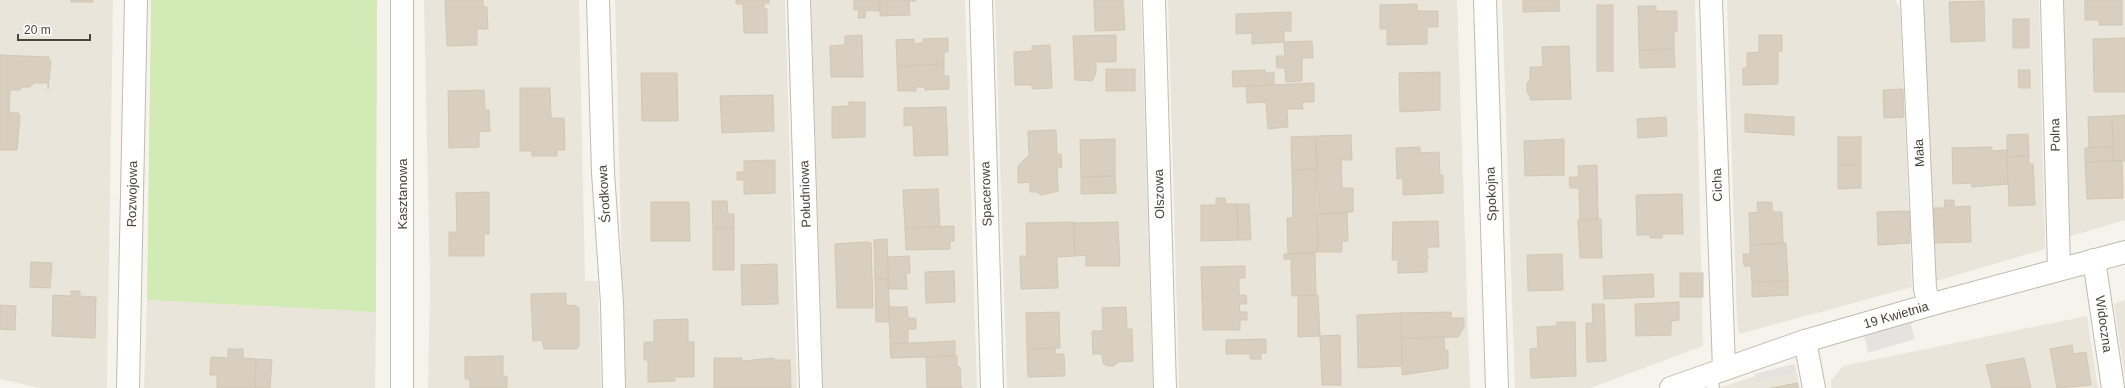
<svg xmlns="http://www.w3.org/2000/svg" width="2125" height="388" font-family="Arial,sans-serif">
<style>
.residential{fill:#eae5da}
.green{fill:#d2eab5}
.parking{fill:#e5e3e0}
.building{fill:#d8cfc1;stroke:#d3c7b4}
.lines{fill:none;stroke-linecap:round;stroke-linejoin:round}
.lane-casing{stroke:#c2bbae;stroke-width:14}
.street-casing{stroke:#c2bbae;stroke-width:24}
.lane{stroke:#fff;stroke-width:12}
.street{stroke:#fff;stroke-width:22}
.labels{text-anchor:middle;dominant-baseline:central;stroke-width:3;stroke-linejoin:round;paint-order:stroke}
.street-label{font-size:13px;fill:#4b4439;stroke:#fff}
</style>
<rect width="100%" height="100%" fill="#f6f3ec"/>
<g class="residential">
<polygon points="0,0 113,0 107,388 40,388 0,379"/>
<polygon points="424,0 579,0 585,281 598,281 601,388 428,388 430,284"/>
<polygon points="615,0 785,0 797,388 625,388"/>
<polygon points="811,0 965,0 977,388 823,388"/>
<polygon points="995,0 1141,0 1153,388 1007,388"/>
<polygon points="1168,0 1457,0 1470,388 1179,388"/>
<polygon points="1502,0 1695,0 1703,346 1590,388 1515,388"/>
<polygon points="1727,0 1895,0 1900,8 1912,287 1739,334 1737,323"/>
<polygon points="1922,0 2039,0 2045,249 1936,281"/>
<polygon points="2064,0 2125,0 2125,220 2068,237"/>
<polygon points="147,300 376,312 375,388 144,388"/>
<polygon points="2125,300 2125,378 2114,304"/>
<polygon points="2087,316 2098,388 1832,388 1831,381 1843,366"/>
<polygon points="1795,364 1800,388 1717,388 1721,387"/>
</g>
<polygon class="green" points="151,0 377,0 376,312 147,300"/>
<g class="parking">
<polygon points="1914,320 1911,325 1915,339 1868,353 1865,338 1862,336"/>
<polygon points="1793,364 1795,372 1757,382 1755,374"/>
</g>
<g class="building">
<rect x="71" y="0" width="22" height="2"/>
<polygon points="445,0 483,0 483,7 487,7 488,29 477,29 477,45 447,46"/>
<polygon points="736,0 769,0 769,3 764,3 764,9 767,9 767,33 744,33 743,4 736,4"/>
<polygon points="854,0 880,0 880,11 866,10 865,18 858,18 859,10 854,10"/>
<polygon points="880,0 916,0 916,1 909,1 910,15 880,16"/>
<polygon points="1094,0 1123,0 1125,30 1095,31"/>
<polygon points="1523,0 1559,0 1560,11 1523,12"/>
<polygon points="2085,0 2122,0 2122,25 2099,25 2099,20 2085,20"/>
<polygon points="1984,1 1985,41 1951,42 1949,2"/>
<polygon points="1417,4 1417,11 1438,11 1438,27 1427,27 1427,44 1387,45 1387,29 1380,29 1380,5"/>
<rect x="1597" y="5" width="16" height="66"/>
<polygon points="1638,6 1656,6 1656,11 1677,11 1677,31 1674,31 1674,49 1639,50"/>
<polygon points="1291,12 1291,31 1284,31 1284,42 1252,44 1252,33 1236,34 1236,14"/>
<rect x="2013" y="19" width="16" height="29"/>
<polygon points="862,35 863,77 831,77 830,46 845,45 845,36"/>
<polygon points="1116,35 1116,62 1096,62 1096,73 1092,81 1075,80 1073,36"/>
<polygon points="1759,35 1782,35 1782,51 1778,52 1778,84 1743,85 1743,68 1747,68 1747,53 1759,52"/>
<polygon points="948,38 948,52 944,52 944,64 897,66 896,40 914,39 914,44 923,43 923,39"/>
<polygon points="2125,38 2125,92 2094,92 2093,39"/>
<polygon points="1312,41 1313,58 1302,58 1302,81 1286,82 1285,68 1277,68 1276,56 1285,56 1284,42"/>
<polygon points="1050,45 1052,88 1032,89 1032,85 1015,85 1014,52 1032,51 1032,46"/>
<polygon points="1569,46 1571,99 1530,100 1530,96 1527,92 1527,83 1530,79 1530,67 1543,67 1542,47"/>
<polygon points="1674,49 1675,67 1640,68 1639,50"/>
<polygon points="0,55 49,57 49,61 51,61 48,89 48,83 34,83 30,87 23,87 19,90 10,90 9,113 18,113 20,116 17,150 0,150"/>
<polygon points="944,64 944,76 949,76 949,89 925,90 925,87 916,87 916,91 898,91 897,66"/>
<rect x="1106" y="69" width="29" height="22"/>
<polygon points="1265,70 1265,73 1274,73 1274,85 1233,87 1232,71"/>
<polygon points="2018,70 2030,70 2030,88 2019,88"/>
<polygon points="1440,72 1440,110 1400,112 1399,73"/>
<polygon points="641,73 677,73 678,121 642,121"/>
<polygon points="1314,83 1314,102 1302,102 1303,109 1287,109 1288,127 1268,129 1266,102 1247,103 1246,86"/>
<polygon points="520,88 550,88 551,118 564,118 565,150 557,150 557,156 532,156 532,151 520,151"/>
<polygon points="1903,89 1904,117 1884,118 1883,90"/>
<polygon points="484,90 485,110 489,110 490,131 479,132 479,147 449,148 448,91"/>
<polygon points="773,95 774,131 722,133 720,96"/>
<polygon points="849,102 865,102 865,137 832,138 832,107 849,106"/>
<polygon points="946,107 948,155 914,156 913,125 904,126 904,108"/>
<polygon points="1745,114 1794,117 1794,135 1745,132"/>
<polygon points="2125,115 2125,161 2113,161 2112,116"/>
<polygon points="2112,116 2113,147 2089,148 2088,117"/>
<polygon points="1666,117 1667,136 1638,138 1637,119"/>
<polygon points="1056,130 1057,154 1061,154 1062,167 1057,167 1058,191 1041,195 1037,192 1030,192 1030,182 1018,183 1018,166 1029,155 1028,131"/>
<polygon points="2028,134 2029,156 2007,157 2007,135"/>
<polygon points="1351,135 1352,160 1341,160 1342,188 1353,188 1353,212 1319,214 1316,136"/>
<polygon points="1315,136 1317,169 1292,170 1291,137"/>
<rect x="1838" y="137" width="23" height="28"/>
<polygon points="1115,139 1115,176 1081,177 1080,140"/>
<polygon points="1564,139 1564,175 1525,176 1524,141"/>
<polygon points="1420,147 1420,153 1439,152 1440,175 1443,175 1443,193 1403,195 1403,178 1397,179 1396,148"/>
<polygon points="1992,147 1992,151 2007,150 2008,184 1972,187 1971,183 1953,184 1952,148"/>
<polygon points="2113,147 2113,161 2085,162 2085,148"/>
<polygon points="2029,156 2029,164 2033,164 2035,205 2009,206 2007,157"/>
<polygon points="775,160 775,193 744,194 744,180 737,180 737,172 744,172 744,161"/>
<polygon points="2122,161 2123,198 2087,199 2085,162"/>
<polygon points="1597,165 1598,219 1580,220 1579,188 1570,188 1569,177 1579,177 1578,166"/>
<polygon points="1838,165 1861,165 1861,188 1838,189"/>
<polygon points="1316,169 1318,252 1288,254 1287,218 1293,218 1292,170"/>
<polygon points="1115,176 1116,193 1081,194 1081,177"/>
<polygon points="938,189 940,227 905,228 903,190"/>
<polygon points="489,192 489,234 484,234 484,256 449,256 449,232 457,232 456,193"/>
<polygon points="1682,194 1683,234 1662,234 1662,238 1650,238 1650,235 1637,235 1636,195"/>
<polygon points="1216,198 1225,198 1226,204 1237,204 1238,240 1201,241 1201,205 1216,205"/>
<polygon points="1945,200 1954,200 1954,207 1970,206 1971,242 1934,243 1932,208 1944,208"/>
<polygon points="712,201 727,201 728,214 734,214 734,228 713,229"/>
<polygon points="651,202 689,202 690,241 651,241"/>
<polygon points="1757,202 1772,202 1772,212 1782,212 1783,243 1750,245 1749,213 1758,212"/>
<polygon points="1237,204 1249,204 1251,240 1238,240"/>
<polygon points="1910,211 1910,243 1878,245 1877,212"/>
<polygon points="1347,213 1348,241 1342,241 1342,252 1318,252 1317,214"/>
<polygon points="1601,219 1602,258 1580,258 1578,220"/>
<polygon points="1438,221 1439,247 1428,247 1427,249 1427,256 1429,256 1427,259 1427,272 1398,273 1398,260 1392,260 1393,222"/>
<polygon points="1074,222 1075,256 1057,257 1058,288 1021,289 1020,256 1027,256 1026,223"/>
<polygon points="1118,222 1120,266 1086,266 1086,255 1075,256 1074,223"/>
<polygon points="954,226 954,241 950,241 950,249 906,250 905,228"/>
<polygon points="734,228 734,270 713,270 713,229"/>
<polygon points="887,239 888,279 875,279 874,240"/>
<polygon points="865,242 871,243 873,308 837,308 835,244"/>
<polygon points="1786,243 1788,281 1752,282 1751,266 1744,266 1743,254 1750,254 1750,245"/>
<polygon points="1315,253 1316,295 1292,296 1291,259 1284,259 1284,254"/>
<polygon points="1562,254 1563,290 1528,291 1527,255"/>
<polygon points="909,256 910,273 906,273 907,289 889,289 888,257"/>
<polygon points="31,262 52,263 50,288 30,287"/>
<polygon points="777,264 778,304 742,305 741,265"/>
<polygon points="1245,266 1245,278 1239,278 1239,295 1246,295 1247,304 1239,304 1240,312 1247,312 1247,320 1240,320 1240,330 1203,330 1201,267"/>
<polygon points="954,271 955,302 926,303 925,272"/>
<rect x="1680" y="273" width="23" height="24"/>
<polygon points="1653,274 1654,297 1604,299 1603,276"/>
<polygon points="875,279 888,279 890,322 876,322"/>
<polygon points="1788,281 1788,295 1752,297 1752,282"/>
<polygon points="71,291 80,291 80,296 96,297 95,338 52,336 53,295 71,296"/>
<polygon points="566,293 566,306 575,305 579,308 579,345 577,349 544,349 542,340 533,341 531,294"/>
<polygon points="1318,295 1320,336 1298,337 1298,296"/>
<polygon points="1679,302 1679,320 1671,321 1671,335 1636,336 1635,304"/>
<polygon points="1592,304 1604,304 1606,361 1587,362 1586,323 1593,323"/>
<polygon points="0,305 16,306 15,330 0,329"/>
<polygon points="889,307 907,307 908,318 916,318 916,329 908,329 908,343 890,344"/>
<polygon points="1126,307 1127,329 1132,329 1133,361 1118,362 1114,366 1107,366 1103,363 1102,354 1093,354 1092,331 1103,331 1102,308"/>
<polygon points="1059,312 1060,348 1027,349 1026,313"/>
<polygon points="1451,312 1451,318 1464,318 1464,327 1458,337 1402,338 1401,313"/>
<polygon points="1401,313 1402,366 1358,368 1357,315"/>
<polygon points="688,319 688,342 694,342 694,377 675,377 675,381 648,382 648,360 644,360 644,342 654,342 654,320"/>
<polygon points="1557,322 1575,322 1576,376 1531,378 1530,349 1538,348 1537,327 1557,326"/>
<polygon points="1340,335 1341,385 1322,385 1320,336"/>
<polygon points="1444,337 1445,351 1448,350 1448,368 1402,375 1402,338"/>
<polygon points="1266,339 1266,353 1261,353 1261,359 1250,359 1250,354 1226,354 1226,340"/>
<polygon points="955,341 955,356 891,358 890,344"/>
<polygon points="2072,345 2073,354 2086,352 2091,385 2057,388 2050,349"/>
<polygon points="228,349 243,349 243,358 256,359 255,388 217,388 217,375 210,375 211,357 228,358"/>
<polygon points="1027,349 1055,349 1055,354 1064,354 1065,376 1028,377"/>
<polygon points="503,356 503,377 507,376 507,388 470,388 470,379 465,379 465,357"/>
<polygon points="957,356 957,367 960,367 961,388 963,388 927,388 926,357"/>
<polygon points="714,358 742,358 742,361 774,358 774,360 790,360 791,388 714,388"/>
<polygon points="2024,358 2031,388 1992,388 1986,365"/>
<polygon points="256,359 272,360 270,388 255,388"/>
<polygon points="1797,383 1798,388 1771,388"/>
</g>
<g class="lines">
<defs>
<polyline id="lane" points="1711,374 1713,388"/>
<g id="street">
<polyline points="402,0 402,388"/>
<polyline points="598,0 603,173 612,303 614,388"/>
<polyline points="799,0 811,388"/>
<polyline points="981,0 992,388"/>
<polyline points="1154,0 1165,388"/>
<polyline points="1485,0 1497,388"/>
<polyline points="1711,0 1724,369"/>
<polyline points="1912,0 1925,289 1929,305"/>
<polyline points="2052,0 2059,269"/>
<polyline points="2094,260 2113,388"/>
<polyline points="1805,341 1814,388"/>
<polyline points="128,388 136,0"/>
<polyline points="1671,388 1805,341 1929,305 2125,252"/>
</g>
</defs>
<use href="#lane" class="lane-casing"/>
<use href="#street" class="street-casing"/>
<use href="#lane" class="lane"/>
<use href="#street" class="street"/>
</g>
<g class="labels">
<g class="street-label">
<text transform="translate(2055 135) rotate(-91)">Polna</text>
<text transform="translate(1919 153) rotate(-93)">Mała</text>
<text transform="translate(1717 185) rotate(-92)">Cicha</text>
<text transform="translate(132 194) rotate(-89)">Rozwojowa</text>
<text transform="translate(402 194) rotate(-90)">Kasztanowa</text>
<text transform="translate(604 194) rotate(-94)">Środkowa</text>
<text transform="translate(805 194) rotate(-92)">Południowa</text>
<text transform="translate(986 194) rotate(-92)">Spacerowa</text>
<text transform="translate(1159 194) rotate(-92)">Olszowa</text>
<text transform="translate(1491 194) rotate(-92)">Spokojna</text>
<text transform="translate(1896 315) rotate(-16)">19 Kwietnia</text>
<text transform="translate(2104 324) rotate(82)">Widoczna</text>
</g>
</g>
<path d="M18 34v6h72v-6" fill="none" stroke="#4b4439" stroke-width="2"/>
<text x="24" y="34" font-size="12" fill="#4b4439" stroke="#ffffff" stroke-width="3" paint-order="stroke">20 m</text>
</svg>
